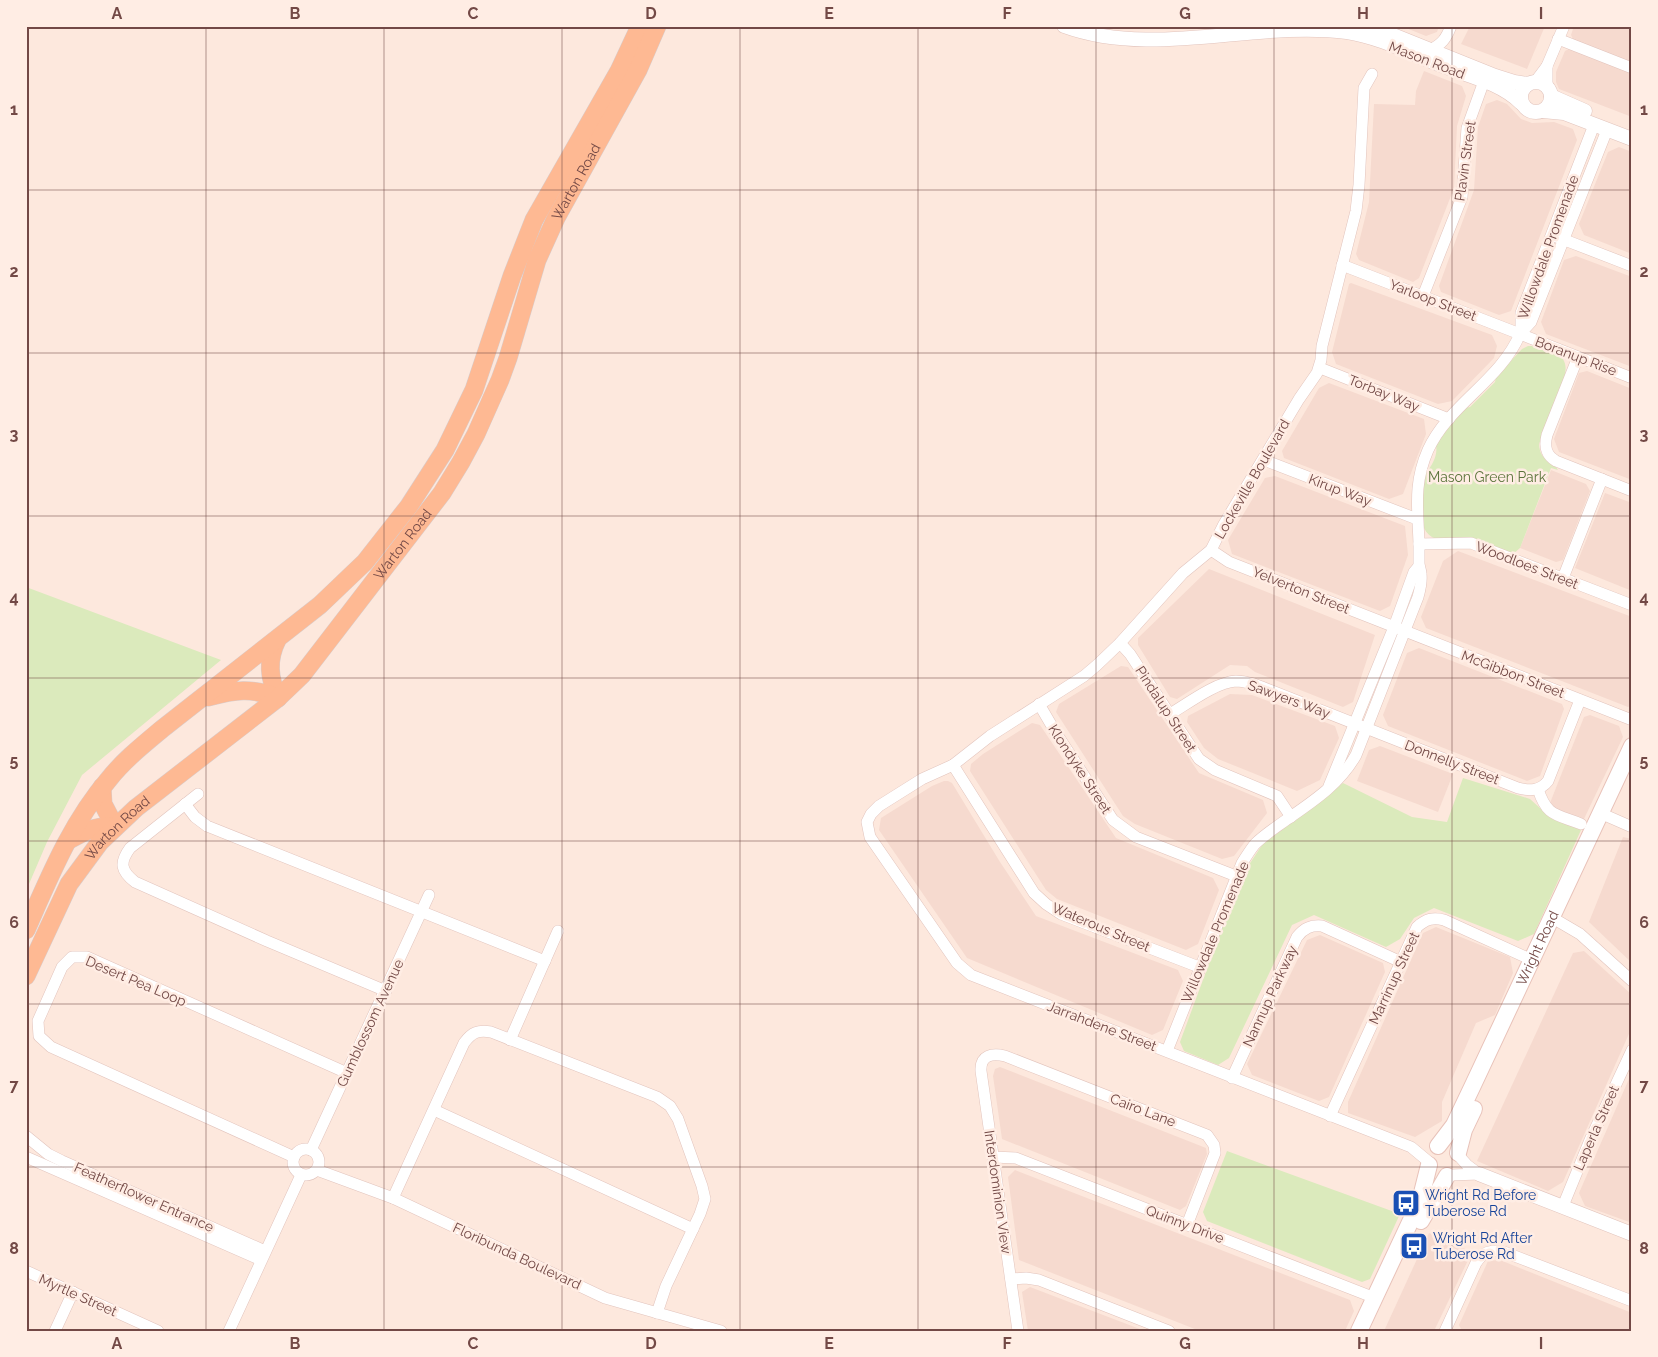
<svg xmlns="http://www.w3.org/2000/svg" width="1658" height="1357" font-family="Raleway,sans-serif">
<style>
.residential{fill:#f6dacf}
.green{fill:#dbeabc}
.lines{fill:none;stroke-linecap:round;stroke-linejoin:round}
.minor-casing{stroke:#e2c4bd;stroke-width:12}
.tertiary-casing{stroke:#e2c4bd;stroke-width:15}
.secondary-casing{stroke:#e8c2b9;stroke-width:18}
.primary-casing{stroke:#d8cccb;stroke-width:19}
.minor{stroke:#fff;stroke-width:11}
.tertiary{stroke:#fff;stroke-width:14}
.secondary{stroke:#fff;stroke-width:16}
.primary{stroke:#feb993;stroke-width:18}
.grid{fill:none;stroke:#734946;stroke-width:1;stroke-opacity:0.55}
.labels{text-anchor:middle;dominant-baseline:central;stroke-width:5;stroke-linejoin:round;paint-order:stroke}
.street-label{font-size:14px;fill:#734946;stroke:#ffede4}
.park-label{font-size:14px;fill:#5b743b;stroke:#ffede4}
.transit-label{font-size:14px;fill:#164399;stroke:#ffede4;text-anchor:start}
.neatline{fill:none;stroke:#734946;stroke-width:2}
.grid-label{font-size:16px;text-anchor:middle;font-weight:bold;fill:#734946}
</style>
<rect width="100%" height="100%" fill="#fde8dd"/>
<g class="residential">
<polygon points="1401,26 1439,26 1437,32 1426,36"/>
<polygon points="1470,26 1545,26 1527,69 1461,44"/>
<polygon points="1574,26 1632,26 1632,63 1574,41 1571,35"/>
<polygon points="1571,48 1632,72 1632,117 1559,89 1556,82 1556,72 1565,51"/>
<polygon points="1424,71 1462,86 1466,96 1457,126 1454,188 1419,278 1413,282 1359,260 1356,254 1369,202 1374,104 1415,105 1416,91"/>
<polygon points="1497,100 1507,104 1521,119 1532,123 1554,122 1573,129 1577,140 1511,311 1499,315 1441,292 1439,286 1474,190 1478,127 1486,104"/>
<polygon points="1619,147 1632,152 1632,254 1584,235 1579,224 1608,152"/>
<polygon points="1576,256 1632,277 1632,367 1546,334 1541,322 1564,260"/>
<polygon points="1351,283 1492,335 1497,346 1494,358 1452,401 1438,404 1336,364 1332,352 1349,284"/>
<polygon points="1587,371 1632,389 1632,480 1559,452 1554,439 1579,373"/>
<polygon points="1329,383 1424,419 1426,434 1403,494 1389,499 1284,458 1282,451 1319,388"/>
<polygon points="1551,470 1586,484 1590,491 1563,560 1556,562 1520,548"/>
<polygon points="1275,476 1405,526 1408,555 1390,606 1380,611 1232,554 1228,540 1265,478"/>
<polygon points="1605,493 1632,503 1632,591 1575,568"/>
<polygon points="1458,551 1632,617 1632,705 1628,707 1426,628 1421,617 1443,561"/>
<polygon points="1209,569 1375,635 1353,702 1343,707 1255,672 1247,666 1230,665 1177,699 1170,697 1138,645 1138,638"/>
<polygon points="1419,648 1562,704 1564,709 1540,776 1527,781 1388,726 1383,715 1407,653"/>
<polygon points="1121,666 1128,667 1199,773 1263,800 1267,813 1234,856 1222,859 1135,824 1123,816 1056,712 1059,704"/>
<polygon points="1230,694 1252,695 1335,726 1339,738 1320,780 1297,791 1218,759 1204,748 1187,722 1188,716"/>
<polygon points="1590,715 1619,726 1623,737 1583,821 1551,807 1550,803 1584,717"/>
<polygon points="1032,723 1040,725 1116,838 1213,878 1219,890 1198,944 1186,950 1057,899 1046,890 970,771 971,764 983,754"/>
<polygon points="1380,746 1453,774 1438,812 1357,781 1369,750"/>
<polygon points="944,781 948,781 952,783 1000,862 1036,916 1178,970 1183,981 1163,1030 1152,1035 967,958 879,830 881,818 932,786"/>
<polygon points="1623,837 1632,839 1632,963 1589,922"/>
<polygon points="1436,927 1510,957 1513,973 1495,1015 1476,1023 1442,1102 1442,1121 1415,1137 1348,1113 1348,1102 1423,933"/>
<polygon points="1320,935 1383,963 1385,972 1329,1097 1319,1101 1252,1075 1247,1064 1307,940"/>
<polygon points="1584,951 1632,995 1632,1027 1563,1182 1548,1191 1477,1161 1573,953"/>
<polygon points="1000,1067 1206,1148 1207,1154 1186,1206 1180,1210 1002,1139 993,1076 995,1069"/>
<polygon points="1632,1072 1632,1223 1585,1206 1579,1193"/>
<polygon points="1015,1170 1350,1300 1354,1311 1345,1331 1200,1331 1019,1260 1008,1177"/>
<polygon points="1429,1233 1472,1252 1434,1331 1384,1331"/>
<polygon points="1500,1260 1632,1313 1632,1331 1462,1331 1459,1325 1488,1261"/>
<polygon points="1030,1287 1145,1331 1028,1331 1022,1292"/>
</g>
<g class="green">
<path d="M1528,346C1536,345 1558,351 1563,359C1566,364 1566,369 1565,375L1539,444C1540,462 1552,459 1558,470L1551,468L1520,548L1513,554L1469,539H1436C1412,531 1423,491 1426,472C1432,467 1438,454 1436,446L1439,439L1465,408L1470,407L1495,382L1496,377L1522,349Z"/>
<polygon points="26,587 221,660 82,775 47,842 26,891"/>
<polygon points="1463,778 1530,799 1551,818 1581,830 1534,934 1518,941 1434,908 1414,918 1400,939 1386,947 1314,915 1292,925 1229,1058 1218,1065 1184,1051 1180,1042 1241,877 1262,845 1343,783 1412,817 1447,822"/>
<polygon points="1227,1151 1400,1214 1370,1279 1362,1282 1207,1221 1203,1212"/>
</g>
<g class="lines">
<defs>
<g id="minor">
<polyline points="1558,39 1632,68"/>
<path d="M1430,50C1442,44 1446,39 1451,26"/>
<polyline points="1372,74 1364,88 1359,185 1356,211 1322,346 1321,360 1317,373 1299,399 1224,524 1211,550 1183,573 1120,643 1097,665 1084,676 990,736 953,765 922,779 879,806 871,814 867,822 870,837 957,963 971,975 1411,1147 1429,1162"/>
<polyline points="1535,82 1547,66 1564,26"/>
<polyline points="1547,87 1547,66"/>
<polyline points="1557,237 1632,266"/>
<polyline points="1342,265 1520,334 1531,322 1607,130"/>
<polyline points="1423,296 1462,197 1467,128 1484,81"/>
<polyline points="1521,332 1521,313 1594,125"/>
<path d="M1578,357L1547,435C1544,447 1546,455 1556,461L1632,491"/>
<polyline points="1320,368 1449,419"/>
<polyline points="1264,460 1417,519"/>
<polyline points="1419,544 1471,543 1632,605"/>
<polyline points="1211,550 1229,562 1632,720"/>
<polyline points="1563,578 1602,479"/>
<polyline points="1120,643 1130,654 1199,759 1215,770 1277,796 1291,817"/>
<polyline points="1039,704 1056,733 1113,820 1136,837 1236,876"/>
<path d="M1170,714C1187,704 1216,682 1236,681C1247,681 1257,685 1267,689L1518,788C1530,791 1540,791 1548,781L1580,700"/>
<polyline points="953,765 1034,893 1046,904 1061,914 1199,967"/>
<polyline points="1329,786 1394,627 1414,572 1419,566"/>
<path d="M1538,789C1547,817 1556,814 1581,824"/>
<path d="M198,794L130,848C119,863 121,871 135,882L267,941L386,991"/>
<polyline points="185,804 195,817 207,826 545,961"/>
<polyline points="1600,813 1632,827"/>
<polyline points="1551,917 1580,934 1632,981"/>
<polyline points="510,1040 558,931"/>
<path d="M1167,1051L1242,863C1246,857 1250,850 1255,844C1264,835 1275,828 1286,820C1312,802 1340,784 1356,755L1418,597C1420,590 1422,582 1421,574C1421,570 1419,567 1419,563C1419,557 1419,551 1419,544C1418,509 1413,484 1428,450C1449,404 1500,381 1520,334L1632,378"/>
<path d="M1232,1078L1297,937C1304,928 1311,925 1322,926L1401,962"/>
<polyline points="434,1110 693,1229"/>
<path d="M1330,1116L1417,927C1426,919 1433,917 1444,920L1532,960"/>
<polyline points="26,1136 48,1154 62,1161 265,1251"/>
<circle cx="306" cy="1162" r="13"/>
<polyline points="311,1150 429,895"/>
<polyline points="1459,1156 1467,1165 1479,1174"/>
<polyline points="26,1157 261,1260"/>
<polyline points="294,1157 51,1047 39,1036 38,1021 62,967 72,957 87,957 347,1073"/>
<polyline points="993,1157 1016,1158 1375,1298"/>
<polyline points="317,1170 393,1198 605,1298 721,1331"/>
<polyline points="1451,1175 1479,1174"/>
<path d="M393,1198L464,1043C472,1032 478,1030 491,1032L657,1097L670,1106L678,1119L702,1186L705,1199L700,1214L666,1286L657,1313"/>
<polyline points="1563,1206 1590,1140 1632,1050"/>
<polyline points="26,1271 158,1331"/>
<polyline points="1011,1279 1026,1278 1039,1280 1169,1331"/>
<polyline points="55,1331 73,1292"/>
<polyline points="229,1331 301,1175"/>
<path d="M1018,1331L981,1071C980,1055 992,1053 1005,1056L1207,1135L1214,1145L1215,1153L1187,1225"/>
<path d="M1445,1331L1476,1263C1483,1252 1491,1249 1504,1252L1632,1301"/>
</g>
<g id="tertiary">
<path d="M1064,26C1155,59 1254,20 1347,32C1380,37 1412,54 1443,66C1469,76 1501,83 1521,103"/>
<polyline points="1368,26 1383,31 1495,76 1514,82 1528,84"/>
<circle cx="1536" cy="97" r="15"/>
<polyline points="1551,96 1585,111"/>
<polyline points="1543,111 1564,113 1632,139"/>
<polyline points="1479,1174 1632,1234"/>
</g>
<g id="secondary">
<path id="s1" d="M1438,1146L1454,1125L1474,1083L1632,746"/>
<polyline points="1458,1153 1464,1130 1474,1109"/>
<polyline points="1421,1221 1447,1176"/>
<polyline points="1359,1331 1420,1201 1429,1165"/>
</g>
<g id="primary">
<path d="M277,640C267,660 269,678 278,698"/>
<path d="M208,697C235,690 251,687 278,698"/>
<polyline points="102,787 103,804 115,827"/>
<path d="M69,840C85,831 96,825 115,827"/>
<path d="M26,930C49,878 71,823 109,779C124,760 143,745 162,729L320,605L365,562L409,506L445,450L474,390L512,276L534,220L619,71L640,26"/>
<path id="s2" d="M26,976L69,884L100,842L136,808L278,698L302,675L442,493L461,462L476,434L500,380L508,358L537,260L556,218L638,70L657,26"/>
</g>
</defs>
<use href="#minor" class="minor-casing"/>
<use href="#tertiary" class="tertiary-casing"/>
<use href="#secondary" class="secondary-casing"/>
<use href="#primary" class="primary-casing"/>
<use href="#minor" class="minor"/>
<use href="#tertiary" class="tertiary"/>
<use href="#secondary" class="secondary"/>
<use href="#primary" class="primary"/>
</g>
<path class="grid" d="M206,26V1331M384,26V1331M562,26V1331M740,26V1331M918,26V1331M1096,26V1331M1274,26V1331M1452,26V1331M26,190H1632M26,353H1632M26,516H1632M26,678H1632M26,841H1632M26,1004H1632M26,1167H1632"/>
<defs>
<symbol id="bus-square" viewBox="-11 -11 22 22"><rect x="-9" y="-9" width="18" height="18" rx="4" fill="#1a4fb4" stroke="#ffede4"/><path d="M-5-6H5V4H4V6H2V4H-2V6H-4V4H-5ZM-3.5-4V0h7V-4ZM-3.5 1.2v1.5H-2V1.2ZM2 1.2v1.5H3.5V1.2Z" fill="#fff"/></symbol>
</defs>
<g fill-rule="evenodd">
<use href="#bus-square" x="1390" y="1187" width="32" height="32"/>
<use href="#bus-square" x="1398" y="1230" width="32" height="32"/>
</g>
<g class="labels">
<g class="street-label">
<text transform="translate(1427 60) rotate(21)">Mason Road</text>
<text transform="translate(1465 161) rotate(-82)">Plavin Street</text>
<text stroke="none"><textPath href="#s2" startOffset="986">Warton Road</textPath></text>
<text transform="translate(1548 247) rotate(-70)">Willowdale Promenade</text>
<text transform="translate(1433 300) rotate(21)">Yarloop Street</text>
<text transform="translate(1576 356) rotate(21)">Boranup Rise</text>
<text transform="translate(1384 393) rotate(22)">Torbay Way</text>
<text transform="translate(1252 479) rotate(-60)">Lockeville Boulevard</text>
<text transform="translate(1340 490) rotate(21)">Kirup Way</text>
<text stroke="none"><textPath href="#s2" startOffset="581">Warton Road</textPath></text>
<text transform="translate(1527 565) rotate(21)">Woodloes Street</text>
<text transform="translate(1301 590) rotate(22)">Yelverton Street</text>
<text transform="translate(1513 674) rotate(21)">McGibbon Street</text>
<text transform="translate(1289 699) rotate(20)">Sawyers Way</text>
<text transform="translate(1166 709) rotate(57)">Pindalup Street</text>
<text transform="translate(1452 762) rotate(21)">Donnelly Street</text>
<text transform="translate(1080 769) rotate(57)">Klondyke Street</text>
<text stroke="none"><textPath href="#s2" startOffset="176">Warton Road</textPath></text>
<text transform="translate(1101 927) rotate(23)">Waterous Street</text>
<text transform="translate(1215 932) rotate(-67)">Willowdale Promenade</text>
<text stroke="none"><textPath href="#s1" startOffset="222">Wright Road</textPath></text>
<text transform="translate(1394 978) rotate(-65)">Marrinup Street</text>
<text transform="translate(136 981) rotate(23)">Desert Pea Loop</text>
<text transform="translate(1270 996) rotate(-65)">Nannup Parkway</text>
<text transform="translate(370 1023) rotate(-65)">Gumblossom Avenue</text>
<text transform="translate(1102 1026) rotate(21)">Jarrahdene Street</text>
<text transform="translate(1143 1110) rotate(21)">Cairo Lane</text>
<text transform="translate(1596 1128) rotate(-66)">Laperla Street</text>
<text transform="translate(998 1192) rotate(82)">Interdominion View</text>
<text transform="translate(144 1197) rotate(24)">Featherflower Entrance</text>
<text transform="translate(1185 1224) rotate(21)">Quinny Drive</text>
<text transform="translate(517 1256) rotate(25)">Floribunda Boulevard</text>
<text transform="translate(78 1295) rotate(24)">Myrtle Street</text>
</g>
<g class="park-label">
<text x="1487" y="477">Mason Green Park</text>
</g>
<g class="transit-label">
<text x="1425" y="1195">Wright Rd Before<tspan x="1425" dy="16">Tuberose Rd</tspan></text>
<text x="1433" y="1238">Wright Rd After<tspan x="1433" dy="16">Tuberose Rd</tspan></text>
</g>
</g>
<rect width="1658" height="1357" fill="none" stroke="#ffede4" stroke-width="55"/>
<rect x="28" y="28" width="1602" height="1302" class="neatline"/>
<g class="grid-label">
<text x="117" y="19">A</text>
<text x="295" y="19">B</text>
<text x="473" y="19">C</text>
<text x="651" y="19">D</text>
<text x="829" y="19">E</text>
<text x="1007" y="19">F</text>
<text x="1185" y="19">G</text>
<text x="1363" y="19">H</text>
<text x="1541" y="19">I</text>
<text x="14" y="115">1</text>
<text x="1644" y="115">1</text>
<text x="14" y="277">2</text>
<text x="1644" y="277">2</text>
<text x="14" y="440">3</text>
<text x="1644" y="440">3</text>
<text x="14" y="603">4</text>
<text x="1644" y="603">4</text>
<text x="14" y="766">5</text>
<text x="1644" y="766">5</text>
<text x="14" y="928">6</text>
<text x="1644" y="928">6</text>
<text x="14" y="1091">7</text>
<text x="1644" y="1091">7</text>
<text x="14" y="1254">8</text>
<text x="1644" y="1254">8</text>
<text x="117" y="1349">A</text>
<text x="295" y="1349">B</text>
<text x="473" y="1349">C</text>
<text x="651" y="1349">D</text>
<text x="829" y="1349">E</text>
<text x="1007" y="1349">F</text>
<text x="1185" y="1349">G</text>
<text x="1363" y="1349">H</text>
<text x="1541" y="1349">I</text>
</g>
</svg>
